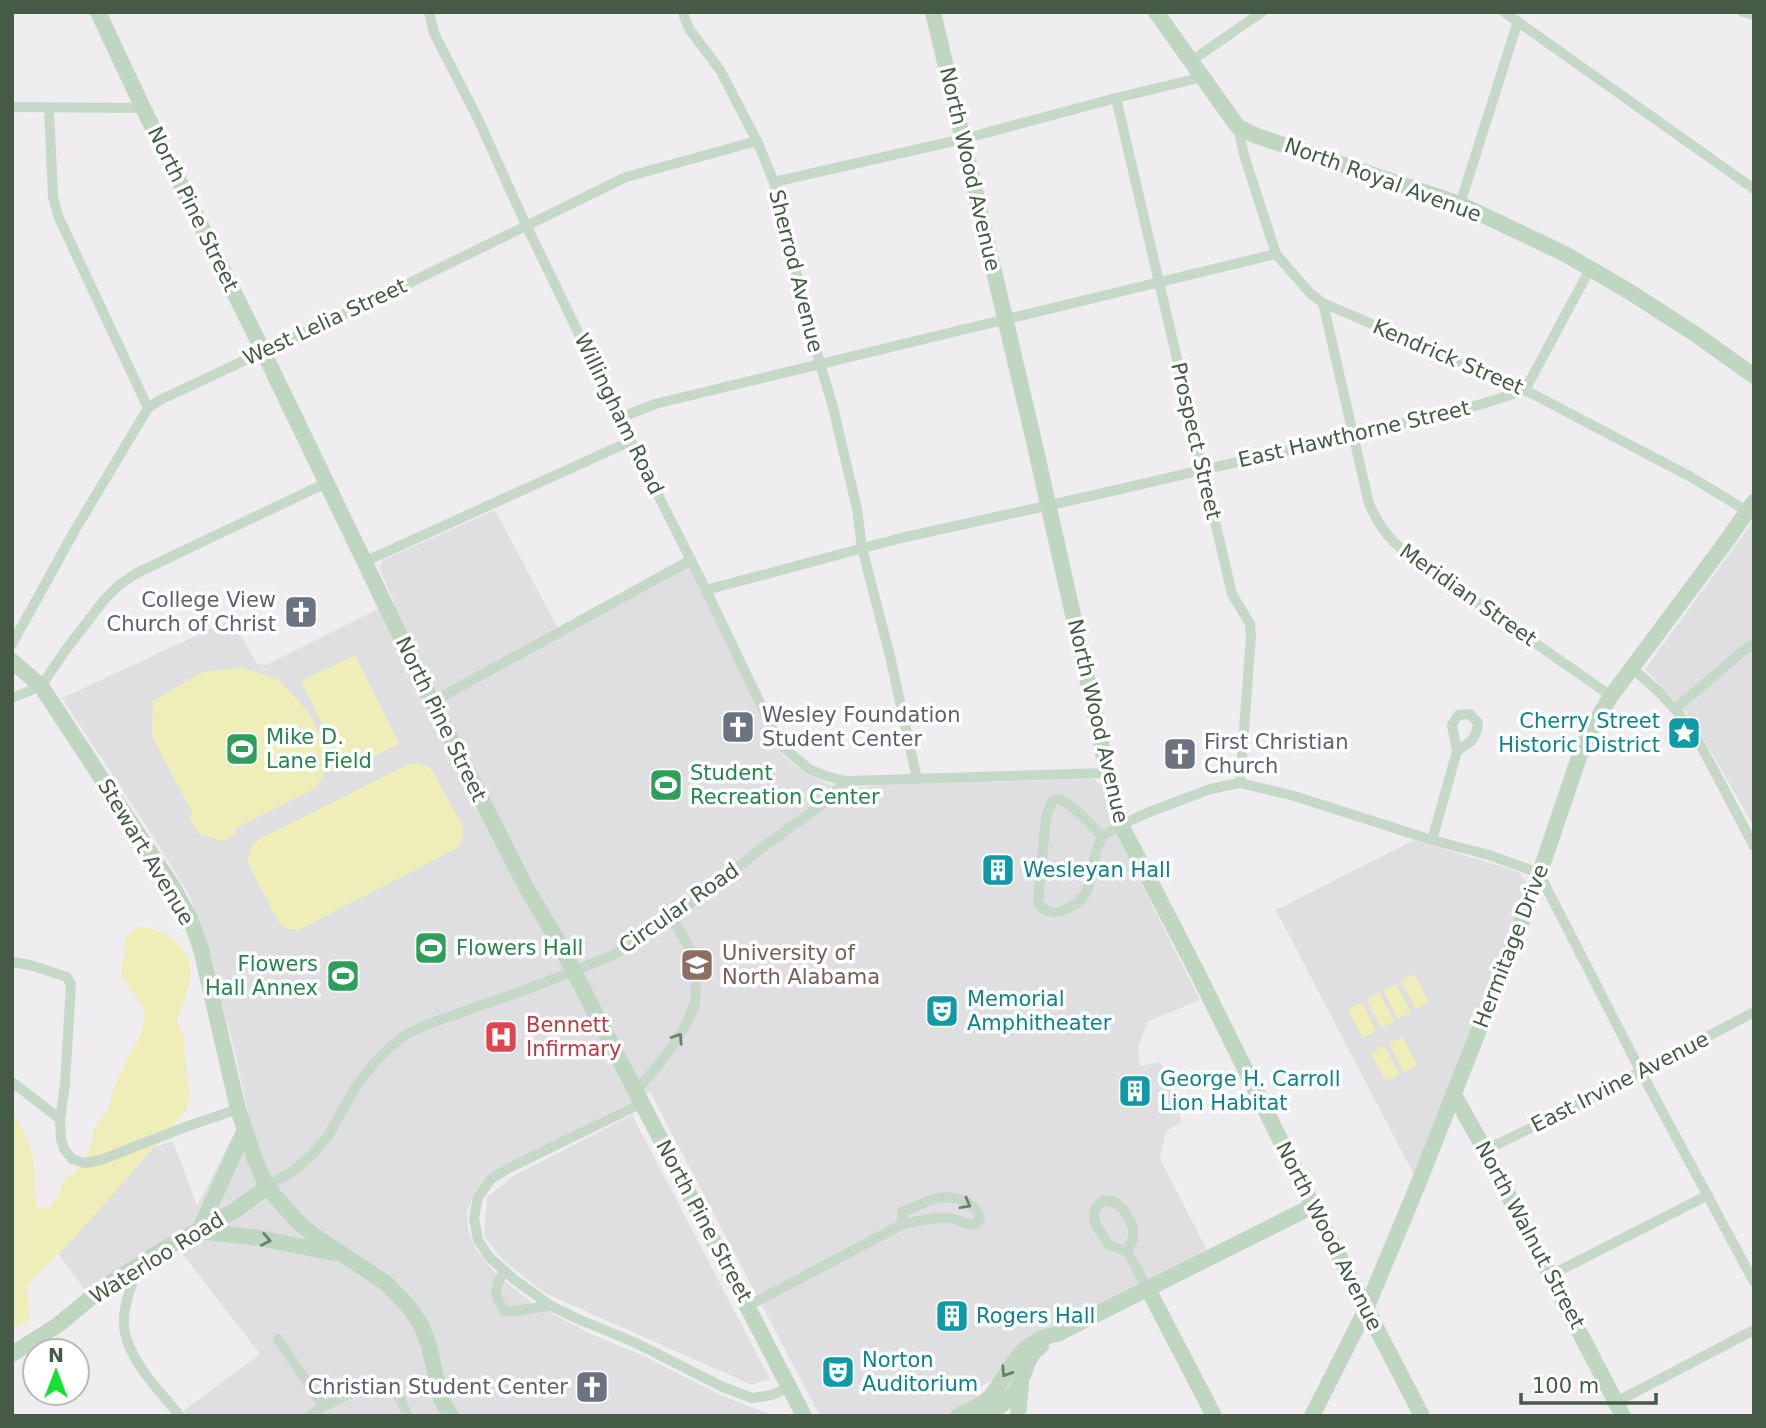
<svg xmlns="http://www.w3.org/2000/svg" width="1766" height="1428" font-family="'DejaVu Sans',sans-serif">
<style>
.education{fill:#dfdfe1}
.green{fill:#efeeb9}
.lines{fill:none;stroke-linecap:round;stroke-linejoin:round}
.street{stroke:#c6d8c7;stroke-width:10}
.secondary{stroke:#bfd7c1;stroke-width:16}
.secondary-bridge{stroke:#bfd7c1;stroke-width:16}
.oneway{stroke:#6c806d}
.oneway2{stroke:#6a806b}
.labels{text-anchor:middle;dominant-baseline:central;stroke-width:7;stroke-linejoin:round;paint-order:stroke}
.street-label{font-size:21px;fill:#455b46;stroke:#fff}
.worship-label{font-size:21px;fill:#5b616d;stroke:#fff;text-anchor:end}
.culture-label{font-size:21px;fill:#0d838f;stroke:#fff;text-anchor:start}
.leisure-label{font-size:21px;fill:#27864d;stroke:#fff;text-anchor:start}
.education-label{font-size:21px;fill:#785e54;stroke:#fff;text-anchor:start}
.health-label{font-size:21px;fill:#be3a42;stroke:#fff;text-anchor:start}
</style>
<rect width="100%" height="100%" fill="#efedf0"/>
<g class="education">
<polygon points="495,510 562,636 689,566 773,741 782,755 807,774 831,785 849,789 880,785 1093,779 1103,786 1110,821 1200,1000 1147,1022 1138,1048 1140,1066 1161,1062 1182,1122 1166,1131 1160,1159 1207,1250 1026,1343 994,1379 980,1387 977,1399 986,1416 820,1416 650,1092 488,1175 475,1191 467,1212 468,1230 475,1248 495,1273 532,1303 589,1333 644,1356 720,1395 774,1416 187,1416 183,1411 260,1354 170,1238 88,1294 51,1244 136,1153 173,1141 197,1206 233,1136 252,1131 234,1048 203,930 189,895 147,827 62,698 232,619 257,664 266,665 394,601 379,569 383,560"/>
<polygon points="1754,520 1754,822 1752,823 1693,720 1645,669"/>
<polygon points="1414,840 1519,872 1530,887 1414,1175 1276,910"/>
<polygon points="632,1115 770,1379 752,1385 545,1293 503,1260 484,1236 487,1197 515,1175"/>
</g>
<g class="green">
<polygon points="355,655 399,744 345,771 301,681"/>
<polygon points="242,667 279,680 309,713 331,761 316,788 234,829 236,834 222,841 199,834 189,817 193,814 152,736 153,701 200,673"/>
<path d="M417,763L426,765L432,770L462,825C464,835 463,841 456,849L298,930L287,929L279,923L248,863C248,853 250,848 258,840L408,764Z"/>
<path d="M137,927C142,927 148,927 153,929C171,935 192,952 191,972C189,989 183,1005 177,1020L184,1037L185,1061L190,1095L186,1110C134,1169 84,1231 27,1285L30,1320L12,1328V1111C23,1129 33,1148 34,1169C36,1184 33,1194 38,1208H49L58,1197L66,1177L74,1174L90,1149L95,1126L108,1108L116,1083L127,1058L139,1039L144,1022V1009L121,975L126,938Z"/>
<polygon points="1414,974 1429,1002 1416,1009 1401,981"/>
<polygon points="1396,984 1411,1012 1398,1019 1383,990"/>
<polygon points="1379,993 1394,1021 1381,1028 1366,999"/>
<polygon points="1362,1002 1376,1031 1363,1038 1348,1009"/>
<polygon points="1402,1037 1417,1065 1404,1072 1389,1044"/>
<polygon points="1384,1046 1399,1074 1386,1081 1371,1053"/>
</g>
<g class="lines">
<g class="street">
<polyline points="429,12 434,33 478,119 526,225 631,441 706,590 768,720 784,748 809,769 826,776 846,781 1107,773"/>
<polyline points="683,12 685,19 690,30 720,70 757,141 774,182 798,280 820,364 832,403 857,509 862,548 890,656 917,779"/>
<polyline points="1504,12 1754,189"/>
<polyline points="1743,12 1754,15"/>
<polyline points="1191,61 1262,12"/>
<polyline points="1116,98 1232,594 1250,624 1251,636 1240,783"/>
<polyline points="12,107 143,108"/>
<polyline points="49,108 53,197 59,218 148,408"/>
<polyline points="1238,127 1244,155 1276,254 1310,293 1323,303 1525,390 1691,477 1747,511"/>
<polyline points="774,182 963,139 1116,98 1203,77"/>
<polyline points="1460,204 1518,21"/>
<path d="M1323,303L1369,504C1380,527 1388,539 1409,555L1611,696"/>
<polyline points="620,418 655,404 1276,254"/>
<polyline points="364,562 631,441"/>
<polyline points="706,590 901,538 1086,497 1354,435 1482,404 1525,390 1590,269"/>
<polyline points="12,644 75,530 148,408 160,400 397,289 626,177 757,141"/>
<polyline points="1632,668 1659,692 1691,727 1754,846"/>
<polyline points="12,698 41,686 65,651 104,600 119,585 137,573 326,483"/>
<polyline points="432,702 691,560"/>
<polyline points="1675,709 1743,651 1754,644"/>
<path d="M1470,714L1478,723C1476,740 1471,742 1457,751L1452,725L1458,715Z"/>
<path d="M1059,799C1076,807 1089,823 1102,836C1100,841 1098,846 1096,852C1090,871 1093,896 1072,906C1067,909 1062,912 1056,912C1048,913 1042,909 1038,902L1045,826L1047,814L1053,800Z"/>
<polyline points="1102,836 1121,825 1147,813 1210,789 1240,783 1294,796 1432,840 1489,855 1539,873 1641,1072 1754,1282"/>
<polyline points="1432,840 1457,751"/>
<polyline points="12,962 30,965 67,977 71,984 65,1084 60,1119 61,1139 64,1149 72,1159 85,1163 101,1160 188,1126 238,1109"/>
<polyline points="12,1082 60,1119"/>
<polyline points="635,1092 660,1063 675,1042 686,1025 695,1003 696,982 691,950 672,918"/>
<polyline points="642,1103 509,1168 491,1179 478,1197 474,1218 478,1240 490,1258 515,1280 551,1306 578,1319 636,1343 723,1387 752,1398 772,1395 789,1387"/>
<polyline points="1485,1150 1562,1113 1754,1012"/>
<polyline points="267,1187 297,1168 314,1153 328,1136 355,1088 375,1062 390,1047 407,1034 428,1024 528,989 611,956 648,935 724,878 762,848 828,800 846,781"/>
<polygon points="1104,1200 1115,1202 1124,1210 1133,1227 1133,1239 1127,1251 1109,1245 1096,1225 1094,1217 1096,1207"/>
<polyline points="1127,1251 1148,1289"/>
<path d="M140,1264C132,1283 120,1312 125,1333C132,1365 161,1392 180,1416"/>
<path d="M505,1271C494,1285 493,1297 505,1311C521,1312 535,1307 551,1306"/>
<polyline points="1551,1275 1708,1195"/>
<path d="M748,1306L903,1224L902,1212C914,1208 927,1200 939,1198C955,1195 976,1202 980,1219L976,1224C966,1226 959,1219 949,1218C933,1217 917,1221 903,1224"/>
<polyline points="278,1339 323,1406"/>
<polyline points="1616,1402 1754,1330"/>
<path d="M309,1416C325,1405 372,1378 390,1388C400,1393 403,1407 408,1416"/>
</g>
<g class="secondary">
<polyline points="98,12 143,108 263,351 432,702 527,889 559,943"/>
<polyline points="933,12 1033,437 1093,704 1107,773 1121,825 1197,972 1313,1206 1422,1416"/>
<polyline points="1156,12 1238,127 1257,136 1460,204 1565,254 1630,292 1695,334 1754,376"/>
<polyline points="12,661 41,686 174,889 190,918 201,949 238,1109 255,1160 267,1187 297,1221 313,1235 386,1283 409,1307 421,1325 429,1346 441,1399 451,1416"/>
<polyline points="617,1055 804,1416"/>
<polyline points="1453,1093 1485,1150 1623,1416"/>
<polyline points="244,1132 199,1231 259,1238 334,1253"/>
<polyline points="1148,1289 1214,1416"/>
<polyline points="12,1354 58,1325 105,1286 166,1248 234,1211 267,1187"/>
<path d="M958,1416C969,1410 984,1405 991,1396C1013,1368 1018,1341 1057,1334L1313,1206"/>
<path d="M985,1416C1000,1407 1014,1397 1021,1380C1028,1365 1026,1357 1041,1346"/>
<polyline points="1018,1416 1021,1383"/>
<polyline points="1312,1416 1366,1309 1417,1187 1533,893 1578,760 1590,731 1611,696 1722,547 1754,502"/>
</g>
<polyline class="secondary-bridge" points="559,943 617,1055"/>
</g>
<defs><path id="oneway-chevron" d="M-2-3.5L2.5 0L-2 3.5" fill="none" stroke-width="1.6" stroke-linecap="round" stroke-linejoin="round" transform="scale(1.75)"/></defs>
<g class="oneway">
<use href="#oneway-chevron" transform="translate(678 1038) rotate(-56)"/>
<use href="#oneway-chevron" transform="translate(966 1204) rotate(29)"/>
</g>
<g class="oneway2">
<use href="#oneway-chevron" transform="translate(266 1240) rotate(11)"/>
<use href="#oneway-chevron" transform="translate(1006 1372) rotate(123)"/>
</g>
<defs>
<symbol id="church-square" viewBox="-11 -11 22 22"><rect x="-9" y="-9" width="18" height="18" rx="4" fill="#6b7280" stroke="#fff"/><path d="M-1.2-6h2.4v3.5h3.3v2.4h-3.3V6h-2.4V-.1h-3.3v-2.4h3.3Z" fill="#fff"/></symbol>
<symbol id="sight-square" viewBox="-11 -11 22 22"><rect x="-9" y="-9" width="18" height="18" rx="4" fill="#0f9aa8" stroke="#fff"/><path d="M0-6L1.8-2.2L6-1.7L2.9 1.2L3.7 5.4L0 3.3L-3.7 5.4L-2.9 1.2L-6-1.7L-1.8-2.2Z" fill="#fff"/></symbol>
<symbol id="stadium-square" viewBox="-11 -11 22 22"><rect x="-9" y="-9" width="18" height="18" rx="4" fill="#2e9e5b" stroke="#fff"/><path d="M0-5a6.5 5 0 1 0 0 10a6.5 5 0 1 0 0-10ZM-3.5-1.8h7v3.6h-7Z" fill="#fff"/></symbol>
<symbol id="building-square" viewBox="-11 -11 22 22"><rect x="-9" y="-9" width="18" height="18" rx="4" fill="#0f9aa8" stroke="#fff"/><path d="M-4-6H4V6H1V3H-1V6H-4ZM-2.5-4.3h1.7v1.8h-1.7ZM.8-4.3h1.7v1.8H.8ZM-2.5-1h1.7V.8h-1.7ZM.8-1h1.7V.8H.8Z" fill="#fff"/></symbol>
<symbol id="university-square" viewBox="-11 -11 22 22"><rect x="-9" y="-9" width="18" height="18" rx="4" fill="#8d6e63" stroke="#fff"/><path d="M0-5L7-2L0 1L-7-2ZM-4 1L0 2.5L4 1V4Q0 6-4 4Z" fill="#fff"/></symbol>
<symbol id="theatre-square" viewBox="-11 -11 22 22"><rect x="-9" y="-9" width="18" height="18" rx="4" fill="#0f9aa8" stroke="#fff"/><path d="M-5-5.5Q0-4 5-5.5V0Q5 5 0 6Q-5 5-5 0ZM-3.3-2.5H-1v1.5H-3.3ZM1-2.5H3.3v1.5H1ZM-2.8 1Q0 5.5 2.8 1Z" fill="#fff"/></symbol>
<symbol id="hospital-square" viewBox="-11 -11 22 22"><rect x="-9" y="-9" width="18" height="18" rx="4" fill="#e0444e" stroke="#fff"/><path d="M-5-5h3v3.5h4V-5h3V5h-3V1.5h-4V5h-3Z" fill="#fff"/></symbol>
</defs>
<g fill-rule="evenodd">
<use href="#church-square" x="282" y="593" width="38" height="38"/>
<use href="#church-square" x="719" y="708" width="38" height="38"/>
<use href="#sight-square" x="1665" y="714" width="38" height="38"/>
<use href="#stadium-square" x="223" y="730" width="38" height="38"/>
<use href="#church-square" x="1161" y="735" width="38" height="38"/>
<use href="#stadium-square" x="647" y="766" width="38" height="38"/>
<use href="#building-square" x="979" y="851" width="38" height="38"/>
<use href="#stadium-square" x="412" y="929" width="38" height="38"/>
<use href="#university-square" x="678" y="946" width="38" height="38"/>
<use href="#stadium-square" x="324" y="957" width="38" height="38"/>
<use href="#theatre-square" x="923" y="992" width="38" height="38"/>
<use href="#hospital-square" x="482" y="1018" width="38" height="38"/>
<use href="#building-square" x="1116" y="1072" width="38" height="38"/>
<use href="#building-square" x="933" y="1297" width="38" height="38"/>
<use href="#theatre-square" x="819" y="1353" width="38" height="38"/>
<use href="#church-square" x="573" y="1368" width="38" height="38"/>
</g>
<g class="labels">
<g class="street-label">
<text transform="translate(970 169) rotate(77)">North Wood Avenue</text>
<text transform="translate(1383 180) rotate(20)">North Royal Avenue</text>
<text transform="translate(193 209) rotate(64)">North Pine Street</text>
<text transform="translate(796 271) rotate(76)">Sherrod Avenue</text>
<text transform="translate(325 322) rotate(-25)">West Lelia Street</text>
<text transform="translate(1448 357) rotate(23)">Kendrick Street</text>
<text transform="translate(619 414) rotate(64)">Willingham Road</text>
<text transform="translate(1354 434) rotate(-13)">East Hawthorne Street</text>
<text transform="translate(1196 441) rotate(77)">Prospect Street</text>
<text transform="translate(1468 595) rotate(35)">Meridian Street</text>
<text transform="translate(441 719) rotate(64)">North Pine Street</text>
<text transform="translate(1098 721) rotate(77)">North Wood Avenue</text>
<text transform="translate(146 852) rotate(59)">Stewart Avenue</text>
<text transform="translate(679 908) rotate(-35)">Circular Road</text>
<text transform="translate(1511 946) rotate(-69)">Hermitage Drive</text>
<text transform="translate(1620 1082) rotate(-27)">East Irvine Avenue</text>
<text transform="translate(704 1221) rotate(62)">North Pine Street</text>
<text transform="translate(1530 1235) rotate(62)">North Walnut Street</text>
<text transform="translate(1329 1236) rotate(63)">North Wood Avenue</text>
<text transform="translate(157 1258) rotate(-32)">Waterloo Road</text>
</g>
<g class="worship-label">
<text x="276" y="600">College View<tspan x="276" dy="24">Church of Christ</tspan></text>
<text x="762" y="715" text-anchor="start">Wesley Foundation<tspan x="762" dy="24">Student Center</tspan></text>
<text x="1204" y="742" text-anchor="start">First Christian<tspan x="1204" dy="24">Church</tspan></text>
<text x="568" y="1387">Christian Student Center</text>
</g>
<g class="culture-label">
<text x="1660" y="721" text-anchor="end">Cherry Street<tspan x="1660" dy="24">Historic District</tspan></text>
<text x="1023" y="870">Wesleyan Hall</text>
<text x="967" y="999">Memorial<tspan x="967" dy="24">Amphitheater</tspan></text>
<text x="1160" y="1079">George H. Carroll<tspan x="1160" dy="24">Lion Habitat</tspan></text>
<text x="976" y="1316">Rogers Hall</text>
<text x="862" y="1360">Norton<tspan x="862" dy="24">Auditorium</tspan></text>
</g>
<g class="leisure-label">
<text x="266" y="737">Mike D.<tspan x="266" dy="24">Lane Field</tspan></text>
<text x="690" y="773">Student<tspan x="690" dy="24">Recreation Center</tspan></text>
<text x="456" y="948">Flowers Hall</text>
<text x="318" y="964" text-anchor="end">Flowers<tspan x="318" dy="24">Hall Annex</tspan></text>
</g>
<g class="education-label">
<text x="722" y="953">University of<tspan x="722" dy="24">North Alabama</tspan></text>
</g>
<g class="health-label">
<text x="526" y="1025">Bennett<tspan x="526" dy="24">Infirmary</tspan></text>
</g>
</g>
<rect width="1766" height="1428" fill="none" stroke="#455b46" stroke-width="28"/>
<g transform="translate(56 1372)"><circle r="33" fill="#ffffff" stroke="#b5bdb5" stroke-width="2"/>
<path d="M0-5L12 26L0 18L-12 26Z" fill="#14e233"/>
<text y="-10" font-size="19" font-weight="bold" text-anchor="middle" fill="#455b46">N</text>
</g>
<path d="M1521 1393v10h135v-10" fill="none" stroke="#455b46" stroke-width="3.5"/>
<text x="1532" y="1393" font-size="21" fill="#455b46" stroke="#ffffff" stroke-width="5" paint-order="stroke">100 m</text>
</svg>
